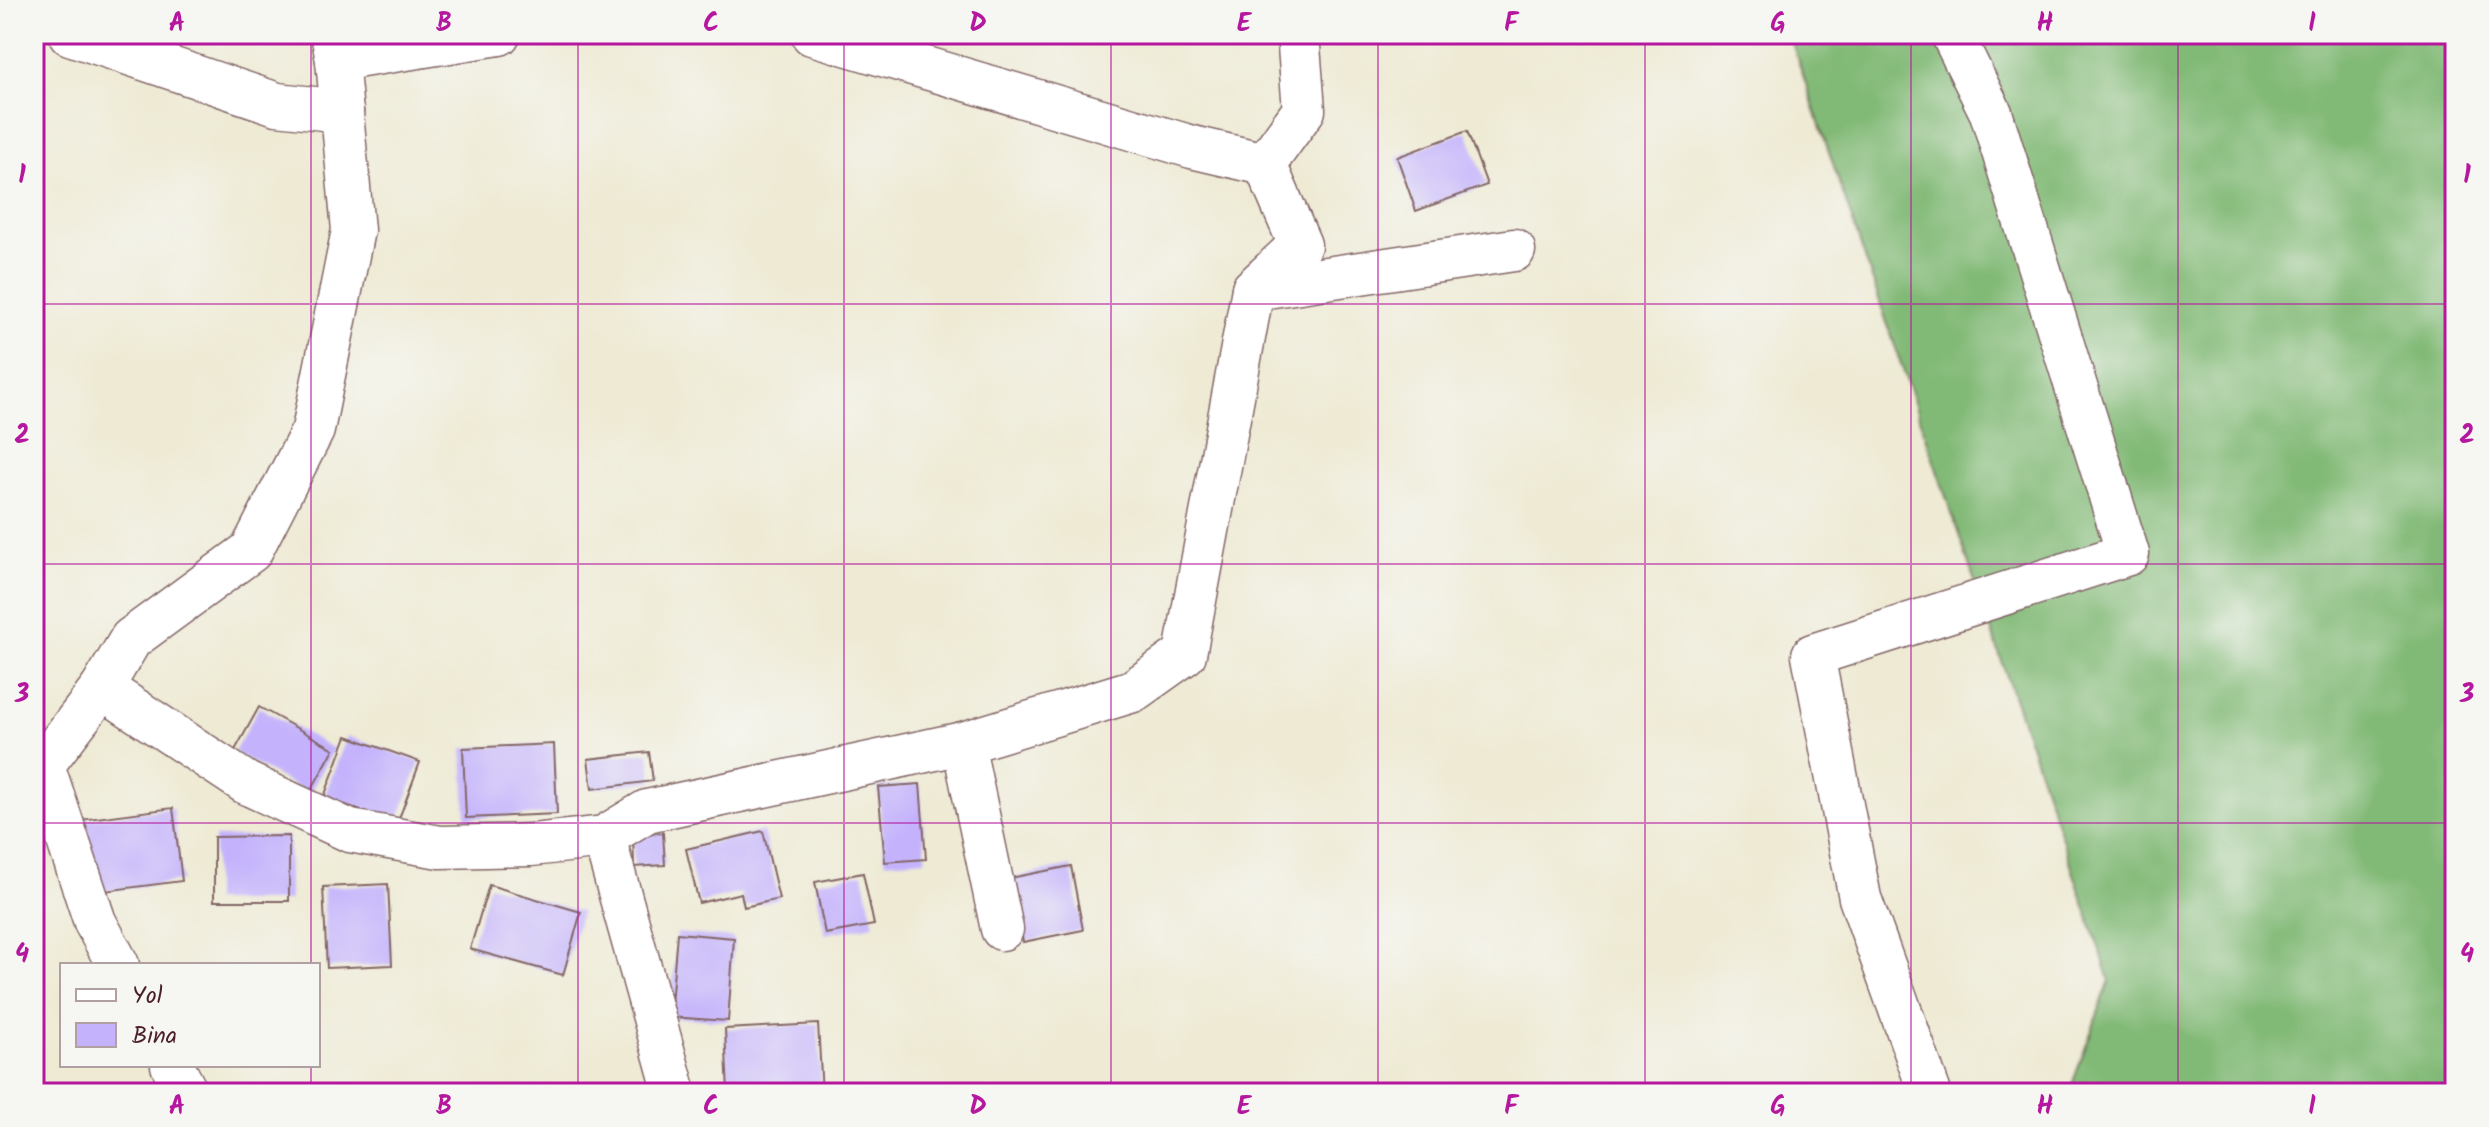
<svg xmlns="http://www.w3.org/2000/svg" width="2489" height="1127" font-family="Kalam,sans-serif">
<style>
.forest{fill:#81b976;stroke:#666c50;stroke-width:2}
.building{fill:#c4b3fc}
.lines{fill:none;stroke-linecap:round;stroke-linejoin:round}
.minor-casing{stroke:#836666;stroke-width:45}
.minor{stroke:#fff;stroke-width:42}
.grid{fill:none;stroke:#b5179e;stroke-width:2;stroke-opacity:0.55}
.neatline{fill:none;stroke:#b5179e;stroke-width:3}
.grid-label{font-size:26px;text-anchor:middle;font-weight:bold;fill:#b5179e}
</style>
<rect width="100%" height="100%" fill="#f6f6f2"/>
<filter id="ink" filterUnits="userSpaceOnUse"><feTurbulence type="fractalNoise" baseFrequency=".0125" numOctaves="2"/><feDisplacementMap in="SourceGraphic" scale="16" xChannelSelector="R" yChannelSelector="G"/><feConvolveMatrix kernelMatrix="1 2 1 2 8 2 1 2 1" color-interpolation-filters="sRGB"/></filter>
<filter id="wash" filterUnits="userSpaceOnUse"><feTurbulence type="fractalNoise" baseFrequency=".006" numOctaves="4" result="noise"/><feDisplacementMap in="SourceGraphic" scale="32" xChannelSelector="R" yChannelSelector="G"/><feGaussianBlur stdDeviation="1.8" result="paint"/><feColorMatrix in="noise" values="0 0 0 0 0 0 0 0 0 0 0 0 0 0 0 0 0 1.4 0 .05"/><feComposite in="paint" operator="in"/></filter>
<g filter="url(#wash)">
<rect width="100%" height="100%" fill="#eeead4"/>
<polygon class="forest" points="1789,34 2455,34 2455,1093 2069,1093 2110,980"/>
<g id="blocks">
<g class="building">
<polygon points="1467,131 1487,185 1416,211 1397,157"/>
<polygon points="259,707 334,749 309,794 234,752"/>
<polygon points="347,736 420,762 397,824 324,797"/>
<polygon points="554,744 557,814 466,818 463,748"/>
<polygon points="649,752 653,781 592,789 588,759"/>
<polygon points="920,784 926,859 885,862 878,787"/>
<polygon points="173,808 182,881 89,893 80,820"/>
<polygon points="763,831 779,899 744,907 741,893 699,903 686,849"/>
<polygon points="663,833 665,865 634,867 633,834"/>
<polygon points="289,836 289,901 214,901 214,837"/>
<polygon points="1071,866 1083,930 1023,942 1010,878"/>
<polygon points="863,873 874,925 825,934 815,882"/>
<polygon points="388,884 392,965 327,968 323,887"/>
<polygon points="489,885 581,912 563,975 470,949"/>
<polygon points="677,933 734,938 728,1021 670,1017"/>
<polygon points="818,1024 822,1093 728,1093 725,1029"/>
</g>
</g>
</g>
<g filter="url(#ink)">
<use href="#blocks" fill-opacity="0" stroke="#836666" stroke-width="2"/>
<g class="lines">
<defs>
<g id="minor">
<polyline points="70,34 277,104 342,111"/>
<polyline points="812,34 1192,147 1265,164 1300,245 1253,289 1514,250"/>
<polyline points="337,60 499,34"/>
<polyline points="1265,164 1304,110 1298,34"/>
<polyline points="102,688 246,783 350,831 440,847 531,845 604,837 647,811 963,743 1133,691 1185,654 1253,289"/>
<polyline points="963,743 1002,929"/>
<polyline points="604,837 675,1093"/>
<polyline points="118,965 95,922 43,765 102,688 131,639 251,551 313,430 353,230 337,60 332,34"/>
<polyline points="172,1065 187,1093"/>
<polyline points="1930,1093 1860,898 1813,655 2128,554 1991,113 1952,34"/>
</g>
</defs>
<use href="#minor" class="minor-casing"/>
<use href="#minor" class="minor"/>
</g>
</g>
<path class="grid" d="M311,34V965M578,34V1093M844,34V1093M1111,34V1093M1378,34V1093M1645,34V1093M1911,34V1093M2178,34V1093M34,304H2455M34,564H2455M34,823H2455M311,1065V1093"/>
<rect width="2489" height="1127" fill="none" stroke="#f6f6f2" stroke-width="88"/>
<rect x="60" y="963" width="260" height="104" fill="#f6f6f2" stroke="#b1a0a2" stroke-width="2"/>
<rect x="76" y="989" width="40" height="12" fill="#ffffff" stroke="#b1a0a2" stroke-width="2"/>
<text x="132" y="1003" font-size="24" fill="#4a1f2b">Yol</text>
<rect x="76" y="1023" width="40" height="24" fill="#c4b3fc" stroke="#b1a0a2" stroke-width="2"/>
<text x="132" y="1043" font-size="24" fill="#4a1f2b">Bina</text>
<rect x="44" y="44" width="2401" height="1039" class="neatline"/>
<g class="grid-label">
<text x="177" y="31">A</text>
<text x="444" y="31">B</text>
<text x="711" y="31">C</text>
<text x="978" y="31">D</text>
<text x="1244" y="31">E</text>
<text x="1511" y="31">F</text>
<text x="1778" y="31">G</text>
<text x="2045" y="31">H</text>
<text x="2312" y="31">I</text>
<text x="22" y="183">1</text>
<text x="2467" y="183">1</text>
<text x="22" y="443">2</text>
<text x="2467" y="443">2</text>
<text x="22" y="702">3</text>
<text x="2467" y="702">3</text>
<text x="22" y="962">4</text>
<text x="2467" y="962">4</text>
<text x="177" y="1114">A</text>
<text x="444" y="1114">B</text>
<text x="711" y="1114">C</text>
<text x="978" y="1114">D</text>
<text x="1244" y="1114">E</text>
<text x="1511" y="1114">F</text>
<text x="1778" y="1114">G</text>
<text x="2045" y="1114">H</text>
<text x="2312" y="1114">I</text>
</g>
</svg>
